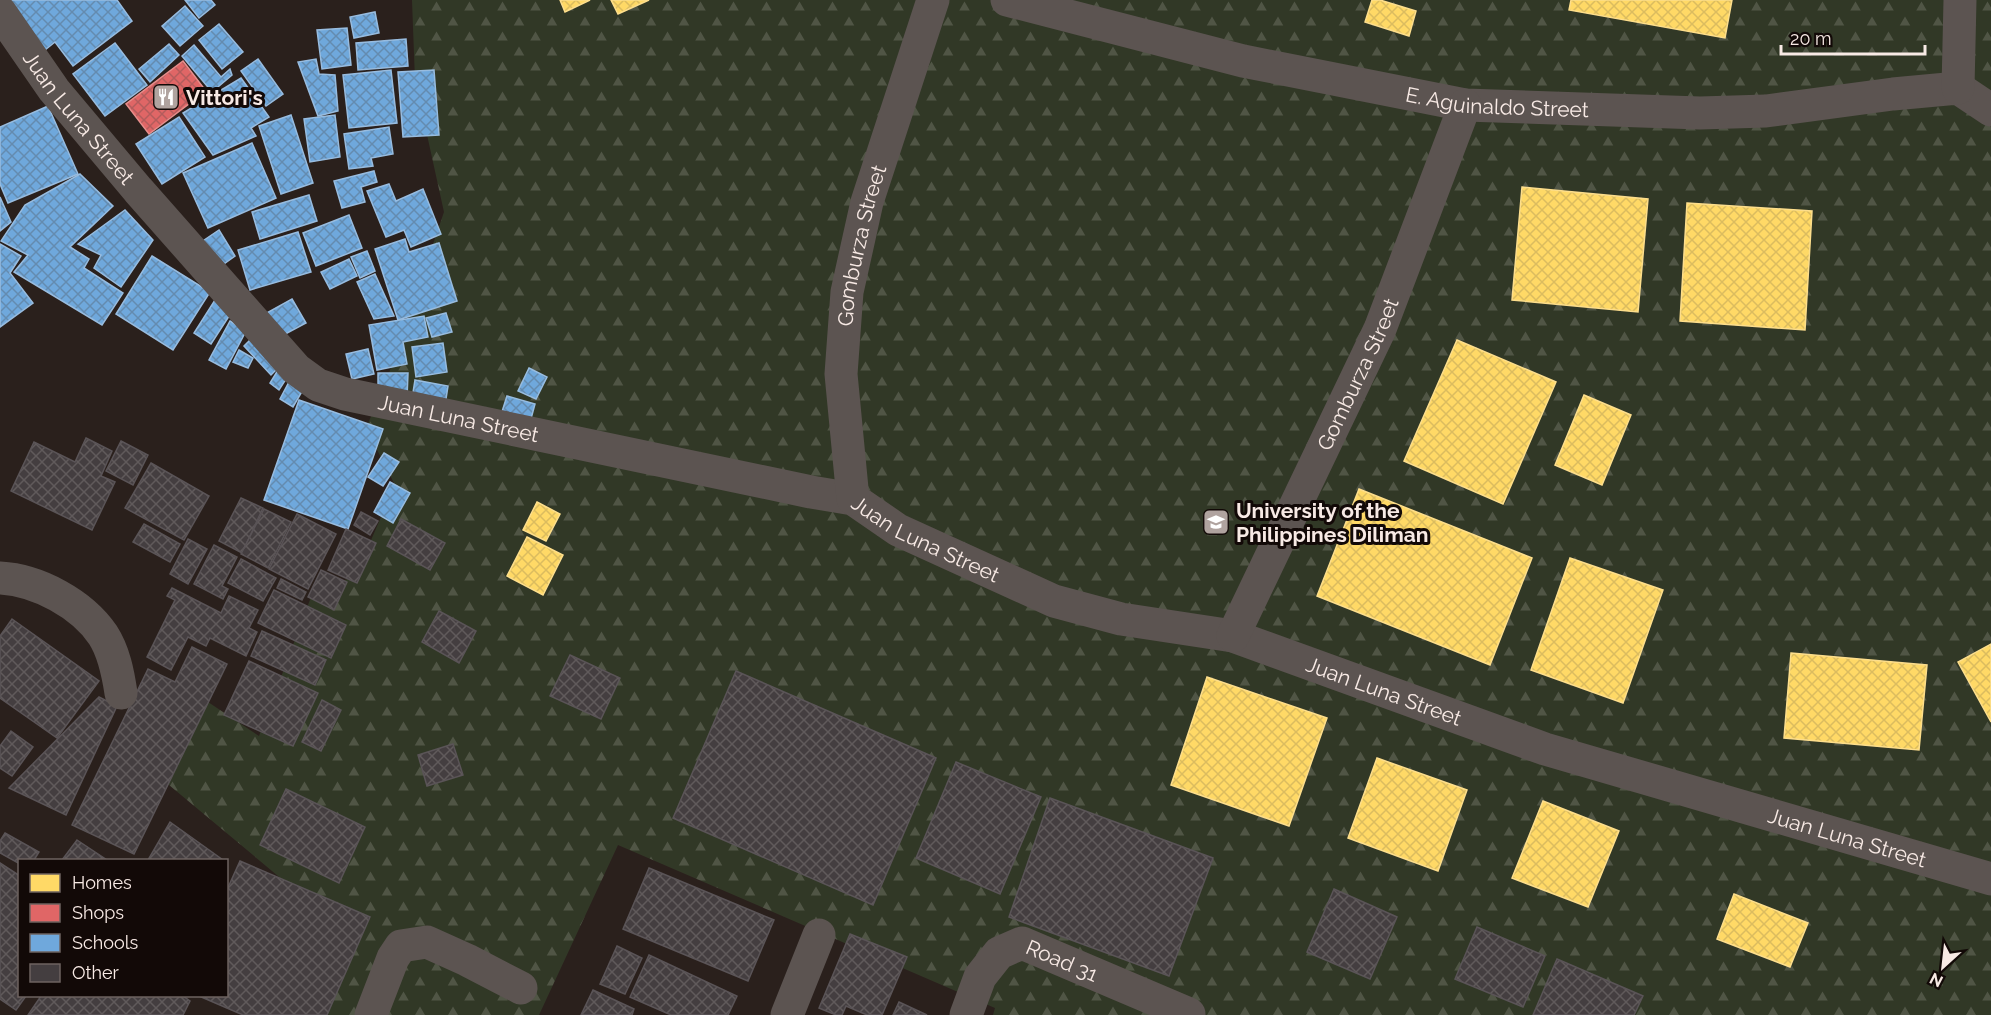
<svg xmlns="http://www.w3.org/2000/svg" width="1991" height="1015" font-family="Raleway,sans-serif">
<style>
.forest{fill:url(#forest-firs)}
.homes{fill:url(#homes-cross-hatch);stroke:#fdde8c;stroke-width:1.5}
.shops{fill:url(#shops-cross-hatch);stroke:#e78e8c;stroke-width:1.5}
.schools{fill:url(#schools-cross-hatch);stroke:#98bcdf;stroke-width:1.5}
.building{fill:url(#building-cross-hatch);stroke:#5a5457;stroke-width:1.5}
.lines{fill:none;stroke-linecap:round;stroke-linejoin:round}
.minor{stroke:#5c5451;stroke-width:33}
.labels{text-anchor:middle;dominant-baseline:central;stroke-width:6;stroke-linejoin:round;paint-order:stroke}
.poi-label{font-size:21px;font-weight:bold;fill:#f8eae5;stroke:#120907;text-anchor:start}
.street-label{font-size:21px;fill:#f8eae5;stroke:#120907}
</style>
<defs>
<pattern id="forest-firs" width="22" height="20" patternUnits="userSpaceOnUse" patternTransform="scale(1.5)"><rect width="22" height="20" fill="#313826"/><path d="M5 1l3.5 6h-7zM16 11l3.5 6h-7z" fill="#505545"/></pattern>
<pattern id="homes-cross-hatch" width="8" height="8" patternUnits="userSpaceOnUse" patternTransform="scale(1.5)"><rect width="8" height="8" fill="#ffd966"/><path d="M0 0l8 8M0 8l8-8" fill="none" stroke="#dbbc5f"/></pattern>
<pattern id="shops-cross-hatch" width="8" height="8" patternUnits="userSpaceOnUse" patternTransform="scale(1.5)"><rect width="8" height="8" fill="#e06666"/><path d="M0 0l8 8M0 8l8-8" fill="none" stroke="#b35c5c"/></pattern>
<pattern id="schools-cross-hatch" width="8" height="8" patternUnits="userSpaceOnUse" patternTransform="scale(1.5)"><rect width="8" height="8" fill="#6fa8dc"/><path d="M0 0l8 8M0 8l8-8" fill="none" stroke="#648baf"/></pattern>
<pattern id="building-cross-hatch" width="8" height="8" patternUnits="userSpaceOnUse" patternTransform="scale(1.5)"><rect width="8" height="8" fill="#443e40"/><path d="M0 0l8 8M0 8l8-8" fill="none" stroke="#605a5b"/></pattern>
</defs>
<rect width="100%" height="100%" fill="#2a201c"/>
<polygon class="forest" points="412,0 1991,0 1991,1015 993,1015 995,1008 618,845 539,1015 278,1015 320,911 157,775 181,684 259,736 314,589 355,577 395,485 366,428 386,382 444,212 415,80"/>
<g class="homes">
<polygon points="560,0 590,0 565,12"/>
<polygon points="611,0 649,0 618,14"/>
<polygon points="1372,0 1380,0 1416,11 1409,36 1365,22"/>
<polygon points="1571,0 1732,0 1725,38 1569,10"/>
<polygon points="1522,187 1648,199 1638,312 1512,300"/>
<polygon points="1687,203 1812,211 1805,330 1680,321"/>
<polygon points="1457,340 1556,382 1503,504 1404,461"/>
<polygon points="1584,395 1631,415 1602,485 1555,465"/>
<polygon points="1359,489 1532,558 1490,665 1317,596"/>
<polygon points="537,502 560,514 546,541 523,530"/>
<polygon points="527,537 563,555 543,595 507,576"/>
<polygon points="1570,558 1663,590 1623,703 1531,670"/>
<polygon points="1991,644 1991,722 1958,662"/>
<polygon points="1791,653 1927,665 1919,750 1784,738"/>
<polygon points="1207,677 1327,718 1289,826 1171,785"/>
<polygon points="1377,758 1467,790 1438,871 1348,838"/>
<polygon points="1543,801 1619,831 1588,907 1512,878"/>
<polygon points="1734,894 1808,923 1790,967 1717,939"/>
</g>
<polygon class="shops" points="183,61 206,91 149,134 126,104"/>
<g class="schools">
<polygon points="9,0 117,0 132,21 73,66 55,42 45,50"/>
<polygon points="185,0 211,0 215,5 199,18"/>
<polygon points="185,6 203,26 180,46 162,26"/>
<polygon points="375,12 379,33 354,38 350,17"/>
<polygon points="219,24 243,52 222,69 199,40"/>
<polygon points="347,28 351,65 322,69 317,30"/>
<polygon points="406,39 408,66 358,70 356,43"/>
<polygon points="115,43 147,85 105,116 73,74"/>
<polygon points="169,44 179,55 150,82 139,69"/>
<polygon points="194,45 221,77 230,69 232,75 212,92 182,56"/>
<polygon points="258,59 283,94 266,106 241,71"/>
<polygon points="316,59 319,74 335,75 338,111 318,116 298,62"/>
<polygon points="391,70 397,123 349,128 343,75"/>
<polygon points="434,70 439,135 403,137 398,72"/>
<polygon points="241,78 269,117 251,128 256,136 213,155 183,113"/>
<polygon points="48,106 78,174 8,203 0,184 0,127"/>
<polygon points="291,115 313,183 281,194 259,126"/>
<polygon points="335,115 340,157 310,162 304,119"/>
<polygon points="179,117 205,157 162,184 136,144"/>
<polygon points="389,127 393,154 371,158 373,166 349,169 344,134"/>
<polygon points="252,143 276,198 208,228 183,173"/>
<polygon points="374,171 377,182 361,187 365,202 342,208 334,181"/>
<polygon points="80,174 113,206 70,247 89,259 84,268 123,293 102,325 14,272 28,255 1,241 25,205"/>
<polygon points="389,184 396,201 423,189 441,234 411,247 404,230 386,237 367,191"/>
<polygon points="309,195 317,221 260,239 252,212"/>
<polygon points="0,197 11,222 0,231"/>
<polygon points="125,210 153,240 121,287 94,268 101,255 78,244"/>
<polygon points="349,215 362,248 316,266 303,233"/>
<polygon points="219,230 235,256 214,271 197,245"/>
<polygon points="298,232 311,272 250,290 238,250"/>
<polygon points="405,239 409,252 439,243 457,301 398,320 375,249"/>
<polygon points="0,244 21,256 10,273 33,303 0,327"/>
<polygon points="367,251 375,271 360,278 351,257"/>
<polygon points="152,256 210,292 173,350 116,314"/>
<polygon points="349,259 357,276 330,289 321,272"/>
<polygon points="375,274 394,316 374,319 357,282"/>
<polygon points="292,299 306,323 276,339 263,315"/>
<polygon points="215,300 233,310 211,344 194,333"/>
<polygon points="446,313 452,332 432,337 426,318"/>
<polygon points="424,316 428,337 403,342 407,364 377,370 369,325"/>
<polygon points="230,321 246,331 226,369 209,360"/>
<polygon points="256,334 283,363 271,375 244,346"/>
<polygon points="443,343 447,372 416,377 412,347"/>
<polygon points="368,349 374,374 352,379 346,354"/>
<polygon points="239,350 253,358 248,368 233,362"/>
<polygon points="529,368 547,377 536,399 518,391"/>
<polygon points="278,370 288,376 279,390 270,383"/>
<polygon points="378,373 408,373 407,398 378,397"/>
<polygon points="290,380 304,388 293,407 280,399"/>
<polygon points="415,380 448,386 445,405 412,399"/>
<polygon points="507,396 535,404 529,426 500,418"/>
<polygon points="299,400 383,429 348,529 264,500"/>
<polygon points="384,453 399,462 383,486 368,477"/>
<polygon points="390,482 410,493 393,523 374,512"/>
</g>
<g class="building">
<polygon points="86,438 112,451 101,476 115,482 92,530 11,491 34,442 75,462"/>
<polygon points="121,441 148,455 133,485 106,471"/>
<polygon points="151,463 209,496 184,540 125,508"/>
<polygon points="241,498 263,508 242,553 219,541"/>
<polygon points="264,509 291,522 268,568 241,554"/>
<polygon points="361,512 378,521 370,535 354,525"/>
<polygon points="297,514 336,534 308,589 269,569"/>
<polygon points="401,519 445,543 430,570 387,546"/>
<polygon points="144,524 180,544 170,562 133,542"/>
<polygon points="346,529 376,543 357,583 328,570"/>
<polygon points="188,539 207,549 188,584 170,574"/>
<polygon points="214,545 237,557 222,586 228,589 223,599 194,584"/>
<polygon points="241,559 276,578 263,601 228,583"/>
<polygon points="321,570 347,582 334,610 308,597"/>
<polygon points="281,579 306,592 302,600 277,588"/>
<polygon points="172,588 221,613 229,596 258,610 249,628 257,632 246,656 210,638 206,646 188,637 171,670 147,657 175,600 167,596"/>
<polygon points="274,590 346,625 331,658 258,623"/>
<polygon points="439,611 476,631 459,663 422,642"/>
<polygon points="12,619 99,681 57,738 0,698 0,636"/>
<polygon points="262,631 326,660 315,685 251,656"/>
<polygon points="192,647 227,664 134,854 72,825 148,669 175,682"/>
<polygon points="570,655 620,678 601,719 550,696"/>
<polygon points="249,661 318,693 293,746 224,715"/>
<polygon points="736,671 936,758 873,905 673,818"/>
<polygon points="99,697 117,706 66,815 9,788"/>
<polygon points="322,700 341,710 321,751 302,742"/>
<polygon points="11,731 33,747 12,776 0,768 0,746"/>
<polygon points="453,744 463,775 427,786 418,755"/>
<polygon points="956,762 1041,797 1000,894 916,858"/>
<polygon points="286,789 365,827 339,883 260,845"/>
<polygon points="1050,798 1213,858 1169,976 1009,917"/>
<polygon points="170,822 223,860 148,860"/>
<polygon points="5,833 39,852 34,860 20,860 20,864 0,853 0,841"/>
<polygon points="77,840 107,860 62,860"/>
<polygon points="240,861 370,917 327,1015 243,1015 199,996 226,996 226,892"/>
<polygon points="0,863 20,876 20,996 26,996 16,1010 0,999"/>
<polygon points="649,868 774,920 748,981 623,929"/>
<polygon points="1334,889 1397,917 1370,979 1307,952"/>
<polygon points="1477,927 1545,956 1523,1007 1455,979"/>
<polygon points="850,934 907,957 882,1015 867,1015 846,1006 842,1015 836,1015 819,1008"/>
<polygon points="617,946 642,958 625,994 600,984"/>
<polygon points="649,955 737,996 728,1015 671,1015 630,997"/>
<polygon points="1557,959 1643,996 1634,1015 1533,1015"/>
<polygon points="593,990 634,1009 632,1015 581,1015"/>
<polygon points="41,996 183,996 190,1001 183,1015 28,1015"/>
<polygon points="899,1002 927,1015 893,1015"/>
</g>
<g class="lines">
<g class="minor">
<path id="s1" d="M1007,0L1243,61L1465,105L1700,113L1766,111L1893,94L1958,88L1991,110"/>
<path id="s2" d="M0,12L54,90L138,190L296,369L318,385L345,394L811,492L853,499L898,530L1054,601L1121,619L1233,636L1545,749L1991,879"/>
<polyline points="1958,88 1960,0"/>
<path id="s3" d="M853,499L841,374L847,292L867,202L933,0"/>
<path d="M0,578C38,580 82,604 103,635C114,652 118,673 121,693"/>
<path id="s4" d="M1233,636L1380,329L1465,105"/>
<polyline points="371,1015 393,958 401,946 427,942 467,960 521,988"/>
<polyline points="787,1015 819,935"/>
<path id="s5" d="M966,1015L980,977L999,953L1022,943L1189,1014"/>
</g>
</g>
<defs>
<symbol id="restaurant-square" viewBox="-11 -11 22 22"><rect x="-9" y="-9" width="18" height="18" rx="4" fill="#b0a39f" stroke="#120907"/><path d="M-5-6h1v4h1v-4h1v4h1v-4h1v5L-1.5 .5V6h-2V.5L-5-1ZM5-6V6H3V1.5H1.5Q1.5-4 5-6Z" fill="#fff"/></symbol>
<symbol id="university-square" viewBox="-11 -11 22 22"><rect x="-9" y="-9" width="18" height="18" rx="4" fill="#b0a39f" stroke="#120907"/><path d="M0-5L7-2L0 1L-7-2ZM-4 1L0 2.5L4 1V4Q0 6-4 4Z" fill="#fff"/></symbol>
</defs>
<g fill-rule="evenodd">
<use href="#restaurant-square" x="151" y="82" width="30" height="30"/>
<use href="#university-square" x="1201" y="507" width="30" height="30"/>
</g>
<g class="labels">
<g class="poi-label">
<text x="186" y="97">Vittori's</text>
<text x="1236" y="510">University of the<tspan x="1236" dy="24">Philippines Diliman</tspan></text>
</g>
<g class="street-label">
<text stroke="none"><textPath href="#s1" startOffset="502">E. Aguinaldo Street</textPath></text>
<text stroke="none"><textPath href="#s2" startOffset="132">Juan Luna Street</textPath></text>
<text stroke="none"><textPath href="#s3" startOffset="256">Gomburza Street</textPath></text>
<text stroke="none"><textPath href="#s4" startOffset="290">Gomburza Street</textPath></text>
<text stroke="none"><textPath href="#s2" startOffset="636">Juan Luna Street</textPath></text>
<text stroke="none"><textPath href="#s2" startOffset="1122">Juan Luna Street</textPath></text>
<text stroke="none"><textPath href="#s2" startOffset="1608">Juan Luna Street</textPath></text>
<text stroke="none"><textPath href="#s2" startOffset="2094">Juan Luna Street</textPath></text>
<text stroke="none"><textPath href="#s5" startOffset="140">Road 31</textPath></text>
</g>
</g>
<rect x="18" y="859" width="210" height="138" fill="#120907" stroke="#6e6360" stroke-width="1.5"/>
<rect x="30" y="874" width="30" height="18" fill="#ffd966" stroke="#6e6360" stroke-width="1.5"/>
<text x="72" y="889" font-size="18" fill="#f8eae5">Homes</text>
<rect x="30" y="904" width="30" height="18" fill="#e06666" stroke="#6e6360" stroke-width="1.5"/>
<text x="72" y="919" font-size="18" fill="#f8eae5">Shops</text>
<rect x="30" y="934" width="30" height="18" fill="#6fa8dc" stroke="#6e6360" stroke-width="1.5"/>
<text x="72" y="949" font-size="18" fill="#f8eae5">Schools</text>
<rect x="30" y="964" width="30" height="18" fill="#443e40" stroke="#6e6360" stroke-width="1.5"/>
<text x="72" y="979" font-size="18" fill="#f8eae5">Other</text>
<g transform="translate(1943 967) rotate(207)" stroke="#120907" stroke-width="4.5" paint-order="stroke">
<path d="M0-4.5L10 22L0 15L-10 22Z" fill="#f8eae5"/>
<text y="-9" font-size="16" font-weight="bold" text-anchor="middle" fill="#f8eae5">N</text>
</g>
<path d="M1781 45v9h144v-9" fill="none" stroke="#f8eae5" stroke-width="3"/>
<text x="1790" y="45" font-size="18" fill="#f8eae5" stroke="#120907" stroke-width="4.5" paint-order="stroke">20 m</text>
</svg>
